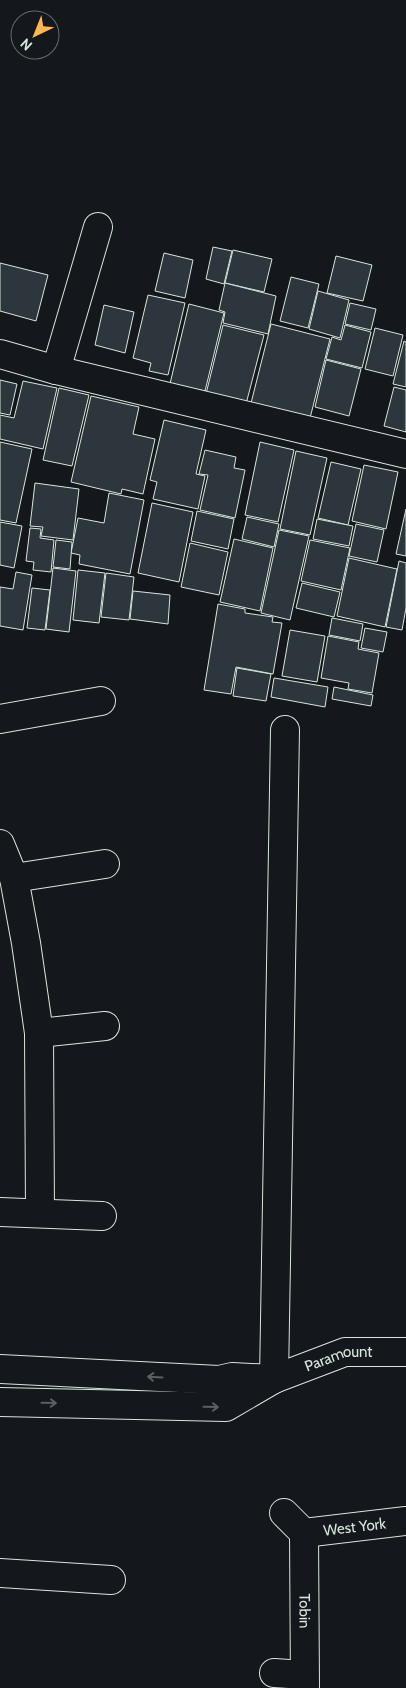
<svg xmlns="http://www.w3.org/2000/svg" width="406" height="1688" font-family="Cabin,sans-serif">
<style>
.building{fill:#2c363c;stroke:#d8e6dc}
.lines{fill:none;stroke-linecap:round;stroke-linejoin:round}
.minor-casing{stroke:#d8e6dc;stroke-width:30}
.minor{stroke:#14181c;stroke-width:28}
.oneway{stroke:#59605f}
.labels{text-anchor:middle;dominant-baseline:central;stroke-width:4;stroke-linejoin:round;paint-order:stroke}
.street-label{font-size:15px;fill:#d8e6dc;stroke:#14181c}
</style>
<rect width="100%" height="100%" fill="#14181c"/>
<g class="building">
<polygon points="213,247 232,251 224,284 206,279"/>
<polygon points="233,250 272,259 264,292 225,283"/>
<polygon points="164,253 193,260 185,298 155,291"/>
<polygon points="336,256 372,265 363,301 327,293"/>
<polygon points="0,263 48,275 36,321 0,311"/>
<polygon points="291,277 319,284 308,328 280,321"/>
<polygon points="225,283 276,296 268,334 223,323 225,312 219,310"/>
<polygon points="318,291 349,300 340,338 309,329"/>
<polygon points="148,295 185,303 168,375 149,371 151,363 133,358"/>
<polygon points="350,303 376,309 371,330 345,324"/>
<polygon points="189,304 224,313 205,391 190,388 188,397 168,392"/>
<polygon points="104,305 134,312 125,353 95,345"/>
<polygon points="271,324 330,339 307,430 248,415"/>
<polygon points="223,325 264,335 246,404 206,394"/>
<polygon points="345,325 371,332 362,368 326,359 332,337 341,340"/>
<polygon points="375,328 403,335 393,376 365,369"/>
<polygon points="404,341 406,342 406,387 393,384"/>
<polygon points="326,360 361,369 349,416 315,407"/>
<polygon points="0,380 17,384 10,415 0,413"/>
<polygon points="23,381 57,388 43,449 0,439 0,415 14,418"/>
<polygon points="394,387 406,390 406,432 384,426"/>
<polygon points="59,388 89,395 72,466 43,460"/>
<polygon points="91,396 139,407 133,434 155,439 143,494 122,489 121,494 71,482"/>
<polygon points="164,420 206,430 196,474 205,476 198,509 153,499 157,482 150,480"/>
<polygon points="0,442 32,449 16,523 0,520"/>
<polygon points="260,442 294,450 278,522 245,515"/>
<polygon points="205,450 236,457 234,468 245,470 235,518 200,510 208,475 199,474"/>
<polygon points="296,451 327,458 310,535 280,529"/>
<polygon points="331,462 361,469 348,525 318,518"/>
<polygon points="364,465 398,472 386,529 352,521"/>
<polygon points="35,483 79,489 73,540 41,536 43,527 30,526"/>
<polygon points="109,493 144,500 130,574 79,564 80,555 71,553 78,518 104,523"/>
<polygon points="152,503 193,512 179,582 138,573"/>
<polygon points="406,509 406,556 396,554"/>
<polygon points="197,511 234,519 228,549 191,541"/>
<polygon points="247,517 279,524 274,547 242,539"/>
<polygon points="317,519 353,526 349,546 313,539"/>
<polygon points="0,522 22,526 14,568 0,565"/>
<polygon points="356,524 384,530 377,562 349,556"/>
<polygon points="30,528 41,529 40,538 54,540 51,572 33,570 34,562 26,561"/>
<polygon points="279,530 309,536 290,620 261,613"/>
<polygon points="234,539 273,548 260,611 220,602"/>
<polygon points="56,540 72,542 70,569 53,567"/>
<polygon points="310,540 350,548 341,590 301,581"/>
<polygon points="190,543 228,552 219,595 181,587"/>
<polygon points="349,558 397,569 385,627 337,616"/>
<polygon points="399,561 406,563 406,608 402,630 386,627"/>
<polygon points="53,568 76,571 69,632 46,629"/>
<polygon points="78,570 105,573 99,623 73,620"/>
<polygon points="16,572 32,575 23,630 0,626 0,587 13,589"/>
<polygon points="106,573 134,577 129,620 101,617"/>
<polygon points="302,583 340,592 334,617 296,608"/>
<polygon points="32,588 50,590 45,630 27,628"/>
<polygon points="133,591 170,595 168,624 130,619"/>
<polygon points="218,604 245,609 245,613 273,617 272,622 282,623 273,674 236,667 231,694 204,690"/>
<polygon points="332,618 363,624 360,641 329,635"/>
<polygon points="365,628 387,632 383,652 361,648"/>
<polygon points="290,630 325,636 317,682 282,676"/>
<polygon points="328,636 359,642 358,649 379,653 372,693 348,689 349,683 321,678"/>
<polygon points="237,668 271,674 266,701 233,696"/>
<polygon points="274,678 328,687 325,707 271,697"/>
<polygon points="334,687 373,695 371,706 332,699"/>
</g>
<g class="lines">
<defs>
<g id="minor">
<polyline points="0,354 56,370 406,454"/>
<polyline points="56,370 98,227"/>
<polyline points="0,719 101,701"/>
<polyline points="0,844 14,878 26,943 39,1033 40,1213"/>
<polyline points="14,878 105,864"/>
<polyline points="39,1033 105,1026"/>
<polyline points="0,1212 102,1216"/>
<polyline points="0,1369 219,1380 232,1377 274,1379"/>
<polyline points="274,1379 285,730"/>
<path id="s1" d="M0,1402L226,1407L274,1379L345,1352H406"/>
<polyline points="284,1513 304,1533"/>
<path id="s2" d="M304,1533L305,1688"/>
<path id="s3" d="M304,1533L406,1521"/>
<polyline points="0,1573 111,1580"/>
<polyline points="274,1673 304,1675"/>
</g>
</defs>
<use href="#minor" class="minor-casing"/>
<use href="#minor" class="minor"/>
</g>
<defs><path id="oneway-shaft" d="M-6 0H5M1.5-3L5.5 0L1.5 3" fill="none" stroke-width="1.6" stroke-linecap="round" stroke-linejoin="round" transform="scale(1.25)"/></defs>
<g class="oneway">
<use href="#oneway-shaft" transform="translate(155 1377) rotate(-177)"/>
<use href="#oneway-shaft" transform="translate(49 1403) rotate(1)"/>
<use href="#oneway-shaft" transform="translate(211 1407) rotate(1)"/>
</g>
<g class="labels">
<g class="street-label">
<text stroke="none"><textPath href="#s1" startOffset="350">Paramount</textPath></text>
<text stroke="none"><textPath href="#s3" startOffset="51">West York</textPath></text>
<text stroke="none"><textPath href="#s2" startOffset="78">Tobin</textPath></text>
</g>
</g>
<g transform="translate(35 35) rotate(223)"><circle r="24" fill="#14181c" stroke="#626a69"/>
<path d="M0-4L9 19L0 12L-9 19Z" fill="#ffb74d"/>
<text y="-8" font-size="14" font-weight="bold" text-anchor="middle" fill="#d8e6dc">N</text>
</g>
</svg>
